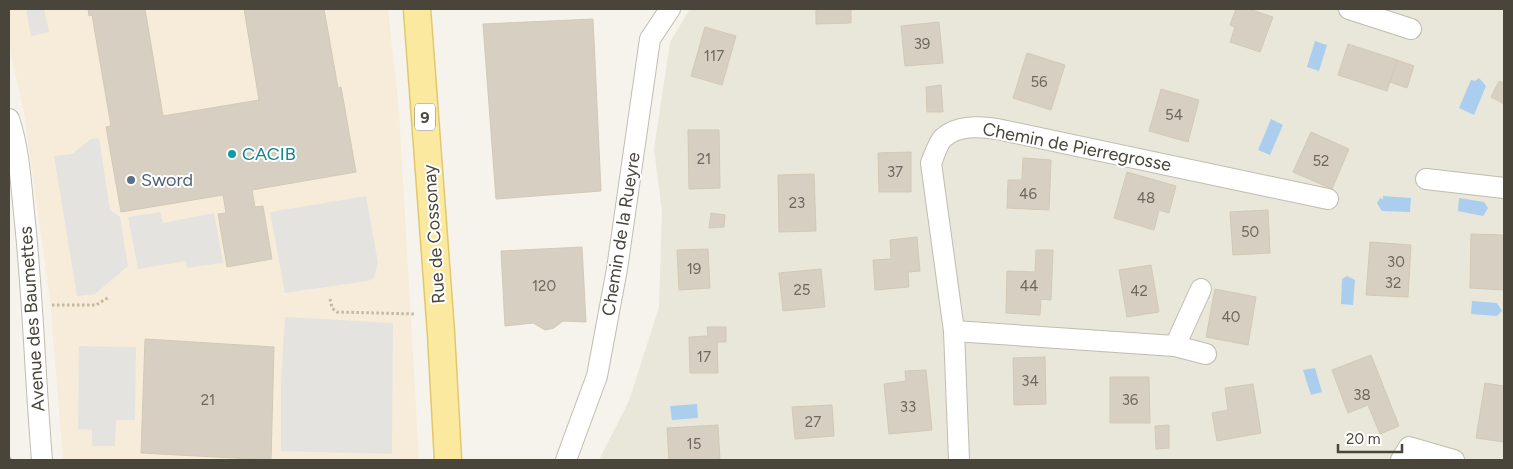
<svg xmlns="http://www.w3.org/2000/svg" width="1513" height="469" font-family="Figtree,sans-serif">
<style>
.residential{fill:#e9e6da}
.commercial{fill:#f6ecd9}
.parking{fill:#e5e3e0}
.water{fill:#abceef}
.building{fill:#d7d0c2;stroke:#d2c9b5}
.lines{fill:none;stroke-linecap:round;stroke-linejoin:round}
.minor-casing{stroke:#c1bcaf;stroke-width:22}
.major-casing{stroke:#e1c86e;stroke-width:29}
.path{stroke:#c3b9a0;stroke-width:3;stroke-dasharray:2.5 2.5;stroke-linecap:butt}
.minor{stroke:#fff;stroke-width:20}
.major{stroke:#fbe99f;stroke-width:26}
.culture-dot{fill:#0f9aa8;stroke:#fff;stroke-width:2}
.service-dot{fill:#5c6f8a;stroke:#fff;stroke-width:2}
.labels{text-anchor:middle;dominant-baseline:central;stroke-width:4;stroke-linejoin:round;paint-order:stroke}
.number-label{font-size:15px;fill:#6d685c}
.shield{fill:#fff;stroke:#807d75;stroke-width:1}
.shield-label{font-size:16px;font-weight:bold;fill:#4a453a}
.street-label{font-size:18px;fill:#4a453a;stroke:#fff}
.culture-label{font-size:18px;fill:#0d838f;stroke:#fff;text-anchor:start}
.service-label{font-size:18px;fill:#4e5e75;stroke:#fff;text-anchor:start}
</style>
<rect width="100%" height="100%" fill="#f6f3ec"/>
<polygon class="residential" points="690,9 1504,9 1504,460 599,460 629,401 659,307 662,211 654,149 670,42"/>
<polygon class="commercial" points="9,9 388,9 399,111 419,460 63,460 50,300 24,113 9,46"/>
<g class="parking">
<polygon points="26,9 44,9 49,32 31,36"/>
<polygon points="99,138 110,210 120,217 128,266 95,294 77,296 54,156 72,154 91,139"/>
<polygon points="366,196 378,263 374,278 368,281 285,293 270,212"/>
<polygon points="160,212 163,223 214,213 223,263 187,268 186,261 138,269 128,217"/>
<polygon points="285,317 393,323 392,454 281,451 281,382"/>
<polygon points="79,346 136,347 135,420 116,420 115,446 92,446 92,430 78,429"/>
</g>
<g class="water">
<polygon points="1315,41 1327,45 1319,71 1307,67"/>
<polygon points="1479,78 1486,86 1474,115 1459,108 1471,80 1475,81"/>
<polygon points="1271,119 1283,125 1270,155 1258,150"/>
<polygon points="1383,196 1411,198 1410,212 1382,211 1377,203 1380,198 1383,199"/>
<polygon points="1459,198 1484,202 1488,208 1483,216 1458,211"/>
<polygon points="1347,276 1355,280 1353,305 1341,304 1342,279"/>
<polygon points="1472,301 1497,303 1502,311 1497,316 1471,314"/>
<polygon points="1315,368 1322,392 1311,395 1303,370"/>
<polygon points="697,404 698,418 672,420 670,406"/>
</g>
<g class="building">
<polygon points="88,9 145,9 163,116 259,100 244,9 324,9 338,88 341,87 356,172 252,190 255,207 263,206 272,259 227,267 218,214 226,213 223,195 121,212 106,127 111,126 92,15 89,16"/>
<polygon points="816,9 851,9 851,23 816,24"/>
<polygon points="1236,9 1249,9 1273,17 1260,52 1230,42 1235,27 1230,25"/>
<polygon points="593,19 601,191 496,199 483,24"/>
<polygon points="939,22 943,63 905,66 901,26"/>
<polygon points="705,27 736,36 722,85 691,76"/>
<polygon points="1348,44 1397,60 1387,91 1338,75"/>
<polygon points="1027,53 1065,65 1051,110 1013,98"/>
<polygon points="1397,60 1414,66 1407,88 1390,82"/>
<polygon points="1499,81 1504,83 1504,104 1491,97"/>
<polygon points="941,85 943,112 927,112 926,87"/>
<polygon points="1161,89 1199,100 1188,142 1149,131"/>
<polygon points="688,130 719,130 720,188 689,189"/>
<polygon points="1311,132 1349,149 1332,189 1293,172"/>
<polygon points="911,152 911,192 879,192 878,153"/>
<polygon points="1023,158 1051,160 1049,210 1007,208 1008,180 1022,180"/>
<polygon points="1127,172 1176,186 1169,213 1159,210 1154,230 1114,218"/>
<polygon points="814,174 816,231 779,232 778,175"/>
<polygon points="1268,210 1270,253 1233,255 1230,212"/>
<polygon points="711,213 725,215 724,227 709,228"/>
<polygon points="1471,234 1504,235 1504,290 1470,288"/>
<polygon points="917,237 920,271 908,272 909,287 875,290 873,260 891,259 890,240"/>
<polygon points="1370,242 1411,245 1408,297 1366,295"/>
<polygon points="582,247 586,322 563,321 554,328 545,330 533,323 505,326 501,251"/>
<polygon points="708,249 710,288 679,290 677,250"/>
<polygon points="1036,250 1053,250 1051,300 1041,299 1040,315 1006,313 1007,271 1035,272"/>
<polygon points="1151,265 1159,312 1127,317 1119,270"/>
<polygon points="821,269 825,307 783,311 779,273"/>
<polygon points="1215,289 1256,297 1248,345 1206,337"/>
<polygon points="707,327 726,327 726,342 717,342 718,373 690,373 689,337 708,336"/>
<polygon points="145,339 274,347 271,460 141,453"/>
<polygon points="1371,355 1399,426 1380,434 1368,405 1348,413 1332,370"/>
<polygon points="1045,357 1046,404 1014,405 1013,358"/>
<polygon points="926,370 932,430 889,434 884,384 906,381 905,371"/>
<polygon points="1110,377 1149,377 1150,423 1110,423"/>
<polygon points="1485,383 1504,386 1504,442 1476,438"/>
<polygon points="1253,384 1261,433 1217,441 1212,413 1228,410 1225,388"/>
<polygon points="832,405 834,436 795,439 792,407"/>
<polygon points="718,425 720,460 669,460 667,428"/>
<polygon points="1169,425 1169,448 1156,449 1155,426"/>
</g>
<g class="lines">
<defs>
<g id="minor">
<polyline points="1349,9 1411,29"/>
<path d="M9,119C19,148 21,183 24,213C33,295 35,378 42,460"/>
<polyline points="1426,179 1504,188"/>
<polyline points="954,331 1175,346 1206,354"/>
<polyline points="1175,346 1201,289"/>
<polyline points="566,460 597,376 617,269 650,39 670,9"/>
<path d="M959,460L954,331L931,163C934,156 938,143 943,138C959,124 979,127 997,129L1328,199"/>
<polyline points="1401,460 1409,447 1454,460"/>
</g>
<polyline id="major" points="417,9 441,333 448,460"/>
</defs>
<use href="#minor" class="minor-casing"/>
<use href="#major" class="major-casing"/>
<g class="path">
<polyline points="330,299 332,308 337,312 416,314"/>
<polyline points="52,305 96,305 109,297"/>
<polyline points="9,458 12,460"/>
</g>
<use href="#minor" class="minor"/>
<use href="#major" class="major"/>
</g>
<circle class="culture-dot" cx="232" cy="154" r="5"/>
<circle class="service-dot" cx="131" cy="180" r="5"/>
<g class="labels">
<g class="number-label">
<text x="922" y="44">39</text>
<text x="714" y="56">117</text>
<text x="1039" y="82">56</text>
<text x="1174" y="115">54</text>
<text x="704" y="159">21</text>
<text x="1321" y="161">52</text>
<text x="895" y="172">37</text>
<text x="1028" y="194">46</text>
<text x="1146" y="198">48</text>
<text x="797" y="203">23</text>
<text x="1250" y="232">50</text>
<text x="1396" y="262">30</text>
<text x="694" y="269">19</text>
<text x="1393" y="283">32</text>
<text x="544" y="286">120</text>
<text x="1029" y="286">44</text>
<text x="802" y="290">25</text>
<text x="1139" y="291">42</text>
<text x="1231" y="317">40</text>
<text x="704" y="357">17</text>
<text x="1030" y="381">34</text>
<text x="1362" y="395">38</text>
<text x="208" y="400">21</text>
<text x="1130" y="400">36</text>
<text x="908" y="407">33</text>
<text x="813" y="422">27</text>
<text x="694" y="444">15</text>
</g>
<rect class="shield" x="415" y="103.5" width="20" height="27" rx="4"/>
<g class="shield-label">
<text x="425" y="117">9</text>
</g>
<g class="street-label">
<text transform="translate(1077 147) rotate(11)">Chemin de Pierregrosse</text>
<text transform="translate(434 234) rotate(-94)">Rue de Cossonay</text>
<text transform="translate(621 234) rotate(-81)">Chemin de la Rueyre</text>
<text transform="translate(32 319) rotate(-94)">Avenue des Baumettes</text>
</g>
<g class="culture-label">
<text x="242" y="154">CACIB</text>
</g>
<g class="service-label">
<text x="141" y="180">Sword</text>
</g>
</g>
<rect width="1513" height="469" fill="none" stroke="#4a453a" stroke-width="20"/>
<path d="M1338 444v8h64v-8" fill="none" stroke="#4a453a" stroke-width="2.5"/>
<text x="1346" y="444" font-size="15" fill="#4a453a" stroke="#ffffff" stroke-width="4" paint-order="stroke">20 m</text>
</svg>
